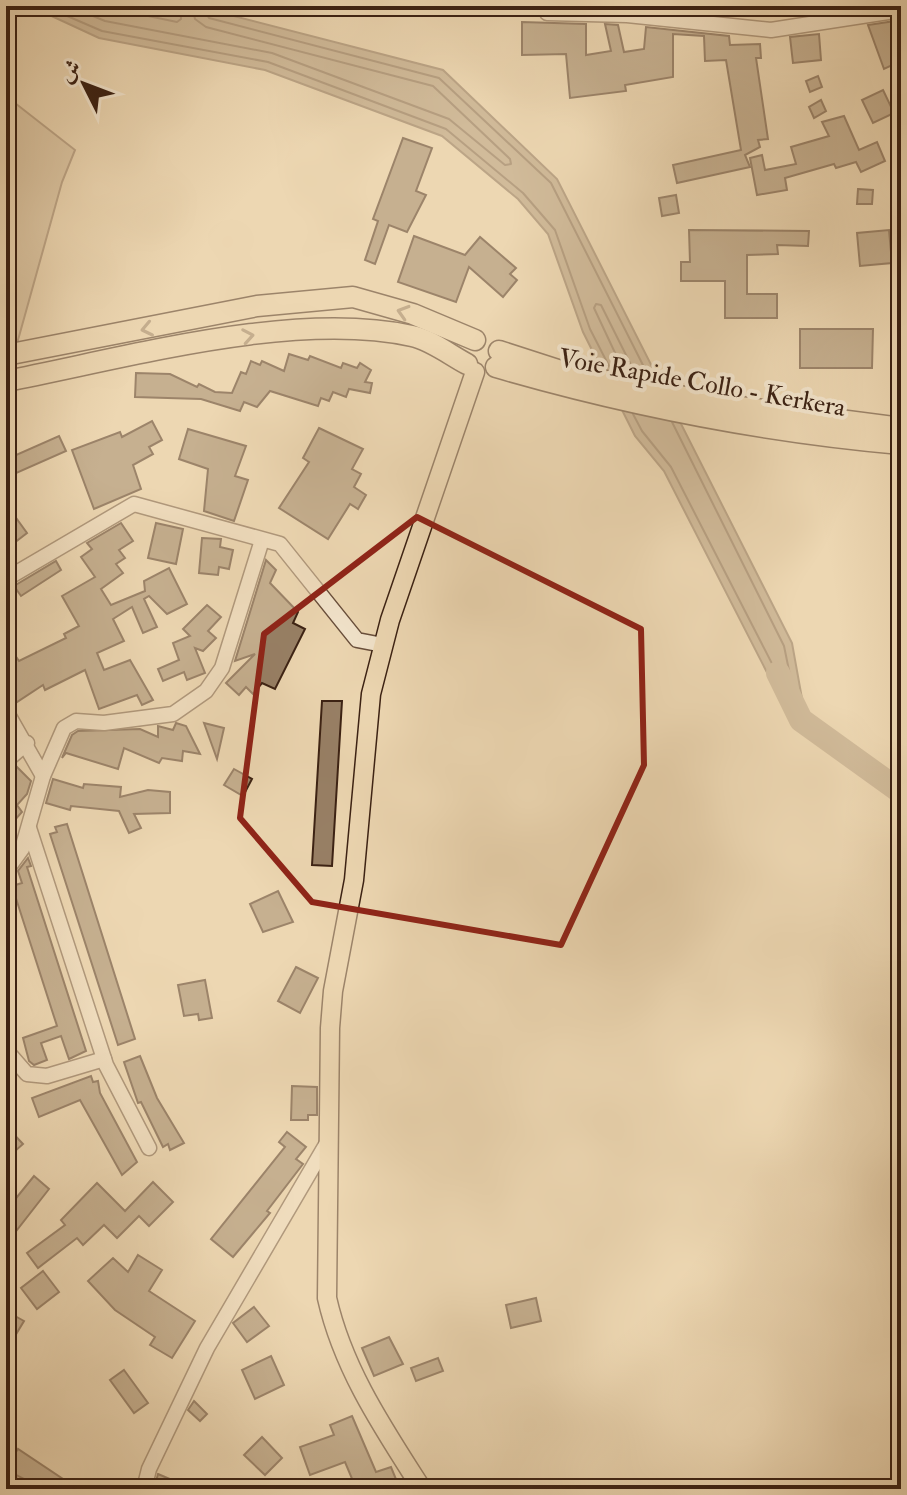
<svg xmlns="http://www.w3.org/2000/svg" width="907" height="1495" font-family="'IM FELL Double Pica',Amiri,serif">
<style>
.green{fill:#cfb897;stroke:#856c55;stroke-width:2}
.water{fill:#b0997c;stroke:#816952;stroke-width:2}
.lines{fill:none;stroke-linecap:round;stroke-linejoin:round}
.shore{stroke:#765d48;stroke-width:2}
.river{stroke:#b0997c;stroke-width:24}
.building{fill:#988066;stroke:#3b2113;stroke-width:2}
.minor-casing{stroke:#684e3b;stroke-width:17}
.major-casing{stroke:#3b2113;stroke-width:21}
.highway-casing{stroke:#3b2113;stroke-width:23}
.minor{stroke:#f3e5cd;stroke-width:14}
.major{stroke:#edd7b2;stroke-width:18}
.highway{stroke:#edd7b2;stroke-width:20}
.oneway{stroke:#947c62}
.marked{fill:none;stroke:#8f2418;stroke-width:6;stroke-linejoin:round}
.labels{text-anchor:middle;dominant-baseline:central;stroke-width:8;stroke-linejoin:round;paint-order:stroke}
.street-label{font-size:26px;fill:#3b2113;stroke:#f3e5cd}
</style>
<rect width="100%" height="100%" fill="#edd7b2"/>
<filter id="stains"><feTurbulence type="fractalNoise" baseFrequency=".0025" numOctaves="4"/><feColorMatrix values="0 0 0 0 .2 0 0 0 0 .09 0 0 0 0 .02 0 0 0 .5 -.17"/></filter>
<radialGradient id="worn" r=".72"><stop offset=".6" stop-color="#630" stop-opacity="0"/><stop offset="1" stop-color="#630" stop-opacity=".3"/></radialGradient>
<polygon class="green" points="6,96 75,150 62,182 18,340 6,340"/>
<polygon class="water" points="30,6 195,6 443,70 557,179 792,643 803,704 779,696 664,471 635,436 583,332 548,234 518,199 442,136 265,70 99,38"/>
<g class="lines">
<g class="shore">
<polyline points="44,6 102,31 268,62 446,129 523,193 555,230 590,329 611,370"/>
<polyline points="69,6 105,21 272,53 449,119 505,165 511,164 510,159 433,86 206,27 195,19 192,6"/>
<polyline points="100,6 177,22 181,19 180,6"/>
<polyline points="202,6 209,18 439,78 551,183 649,377"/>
<polyline points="624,372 594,308 596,304 601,305 636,375"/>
<polyline points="633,414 642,431 671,467 784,687 789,689 792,685 784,646 672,422"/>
</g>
<polyline class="river" points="778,673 801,720 901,792"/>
</g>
<g class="building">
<polygon points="895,21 901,61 884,69 868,25"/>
<polygon points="522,22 586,24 586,55 611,51 605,24 618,25 624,52 644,49 646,27 729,36 730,45 760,44 761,58 756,58 768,139 758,140 760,147 745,155 750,167 677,183 673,165 741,150 726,60 705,61 704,36 673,34 673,77 625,85 626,91 570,98 566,54 522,55"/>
<polygon points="819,34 821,60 793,63 790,37"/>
<polygon points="818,76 822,87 810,92 806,81"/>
<polygon points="883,90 894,113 873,123 862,100"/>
<polygon points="821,100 826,111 814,118 809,107"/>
<polygon points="844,116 859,150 877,142 885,161 861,172 856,162 836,168 834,164 785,178 787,190 757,195 750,158 762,155 765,170 796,164 791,147 829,136 822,122"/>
<polygon points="403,138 432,148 416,191 426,195 407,232 389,225 375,264 365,260 378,221 373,219"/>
<polygon points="858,189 873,190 872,204 857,204"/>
<polygon points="676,195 679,213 662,216 659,198"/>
<polygon points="689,230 809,231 808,246 777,245 778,254 747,255 747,294 777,294 777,318 725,318 725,281 681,281 681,262 690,262"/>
<polygon points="889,230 892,263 860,266 857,233"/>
<polygon points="414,236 465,255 480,237 516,268 510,274 517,280 503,297 469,267 456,302 398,282"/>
<polygon points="800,329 873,329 872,368 800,368"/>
<polygon points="289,354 308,360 310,356 341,368 343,363 357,368 360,363 371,370 365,382 372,383 370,393 349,389 346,397 333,392 329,401 321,398 318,406 270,391 257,407 244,402 240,411 201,399 135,397 136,373 170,374 197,387 199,384 215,392 232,393 241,372 246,374 251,361 260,365 262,361 284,371"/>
<polygon points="152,421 162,440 149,447 153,454 133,465 141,489 94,509 72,450 120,432 122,437"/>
<polygon points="319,428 363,449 352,469 361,474 354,487 366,495 358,509 350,504 328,539 279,508 309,462 303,458"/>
<polygon points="188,429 246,446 235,476 248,480 234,521 204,511 208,469 179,459"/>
<polygon points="59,436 66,451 14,474 7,459"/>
<polygon points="6,504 27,533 14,543 6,532"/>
<polygon points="121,523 133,541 119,550 125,558 116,564 123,573 101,589 111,605 145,591 144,581 169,568 187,604 167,614 149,596 144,599 157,627 143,633 132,607 113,619 124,641 97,653 104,670 130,660 153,700 142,705 137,695 99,709 85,670 45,690 43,685 17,702 6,685 6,642 19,661 66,638 64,634 79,626 62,596 95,577 81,557 92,549 87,543"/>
<polygon points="156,523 183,529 176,564 148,558"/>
<polygon points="202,538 221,539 220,547 233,550 229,569 219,567 218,575 199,573"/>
<polygon points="266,560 276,570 270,583 298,612 293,623 305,629 275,689 262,683 253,694 246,687 239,695 226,683 255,654 235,661"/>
<polygon points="56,561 61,570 21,596 14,586"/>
<polygon points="207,605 221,617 208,631 216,638 203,651 195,648 205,673 187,680 184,672 163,681 158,669 179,660 173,643 190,636 183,629"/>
<polygon points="322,701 342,701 332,866 312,865"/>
<polygon points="176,723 186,726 200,754 183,751 182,761 162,758 159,763 124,748 118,769 66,753 62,758 72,735 78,731 140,729 158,737 158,726 173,730"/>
<polygon points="204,723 224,728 217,759"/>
<polygon points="16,766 31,781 27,794 17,805 22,812 14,821 6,816 6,771"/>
<polygon points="234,769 252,779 243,796 224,785"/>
<polygon points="53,779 83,788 84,784 121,787 120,797 148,790 170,792 170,813 134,814 141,828 129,833 119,811 71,806 70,810 46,803"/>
<polygon points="67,824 135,1039 118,1045 50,834 57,832 55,827"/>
<polygon points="28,858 31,866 27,867 86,1051 69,1059 61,1036 41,1043 47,1060 34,1065 29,1061 23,1038 57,1026 12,886 22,883 18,871"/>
<polygon points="278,891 293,922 263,932 250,904"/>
<polygon points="296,967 318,978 300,1013 278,1001"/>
<polygon points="205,980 212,1018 199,1020 198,1014 184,1016 178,985"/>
<polygon points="140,1056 157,1098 184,1143 170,1150 168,1144 163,1147 141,1102 138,1103 124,1062"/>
<polygon points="91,1076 93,1082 98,1081 100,1093 137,1162 122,1175 80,1100 39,1117 32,1098"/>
<polygon points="292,1086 317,1087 317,1115 308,1115 308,1120 291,1120"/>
<polygon points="6,1126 23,1144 6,1159"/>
<polygon points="287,1132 306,1147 296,1159 303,1164 267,1211 270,1213 233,1257 211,1239 285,1147 279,1142"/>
<polygon points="34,1176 49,1189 6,1244 6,1196 13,1202"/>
<polygon points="153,1182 173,1202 149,1226 139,1216 117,1238 104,1225 83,1245 77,1238 38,1268 27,1253 65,1225 61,1220 97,1183 125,1211"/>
<polygon points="138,1255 162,1270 149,1291 195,1321 172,1358 150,1345 155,1337 115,1310 88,1281 113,1258 128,1272"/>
<polygon points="43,1271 59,1292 37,1309 21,1288"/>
<polygon points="536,1298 541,1321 511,1328 506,1305"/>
<polygon points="254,1307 269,1326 247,1342 233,1323"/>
<polygon points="6,1311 24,1321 6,1351"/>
<polygon points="389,1337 403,1364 374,1376 362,1348"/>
<polygon points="271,1356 284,1385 255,1399 242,1370"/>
<polygon points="438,1358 443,1371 416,1381 411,1368"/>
<polygon points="124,1370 148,1403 134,1413 110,1380"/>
<polygon points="194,1401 207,1414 200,1421 188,1410"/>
<polygon points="352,1416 376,1472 391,1467 400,1489 334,1489 353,1481 345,1462 310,1475 300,1447 334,1435 330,1425"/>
<polygon points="262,1437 282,1458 265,1475 244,1455"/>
<polygon points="6,1446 16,1452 18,1449 78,1489 31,1489 26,1480 6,1470"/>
<polygon points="158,1474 193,1489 154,1489"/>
</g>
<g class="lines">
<defs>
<g id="minor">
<polyline points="547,13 627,15 771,30 901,10"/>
<polyline points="6,579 134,504 280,544 357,640 383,645"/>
<polyline points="6,711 43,776"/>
<polyline points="6,761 27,743"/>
<polyline points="29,828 106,1065 149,1148"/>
<polyline points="6,871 22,849 43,776 64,728 76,721 104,723 173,714 206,691 222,668 262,540"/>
<polyline points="6,1050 27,1074 47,1076 104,1059"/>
<polyline points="6,1480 21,1489"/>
<polyline points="144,1489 149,1469 207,1348 327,1143"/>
</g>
<path id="major" d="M422,1489C383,1428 343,1369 327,1298L330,1028L333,991L354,880L371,694L390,620L475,372"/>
<g id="highway">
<polyline points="499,351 567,373 724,405 901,428"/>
<polyline points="6,355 257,306 353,297 413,314 475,340"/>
<path d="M496,367C627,405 765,432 901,444"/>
<path d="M6,381C126,358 293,310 412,336C431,340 450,355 467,364"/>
</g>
</defs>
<use href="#minor" class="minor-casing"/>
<use href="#major" class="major-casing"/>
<use href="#highway" class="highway-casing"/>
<use href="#minor" class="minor"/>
<use href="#major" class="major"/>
<use href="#highway" class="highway"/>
</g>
<defs><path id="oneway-chevron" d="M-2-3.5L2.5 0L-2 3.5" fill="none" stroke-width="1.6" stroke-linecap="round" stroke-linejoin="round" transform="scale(2)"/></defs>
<g class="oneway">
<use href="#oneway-chevron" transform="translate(403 312) rotate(-163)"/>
<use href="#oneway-chevron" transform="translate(147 329) rotate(168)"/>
<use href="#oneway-chevron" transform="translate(248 336) rotate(-10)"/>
</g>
<path d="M0 0H907V1495H0ZM417,517L641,629L644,765L561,945L312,902L240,818L264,634Z" fill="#edd7b2" fill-opacity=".55" fill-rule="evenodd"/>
<path class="marked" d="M417,517L641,629L644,765L561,945L312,902L240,818L264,634Z"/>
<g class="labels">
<g class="street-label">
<text transform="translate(702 383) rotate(10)">Voie Rapide Collo - Kerkera</text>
</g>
</g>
<rect width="907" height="1495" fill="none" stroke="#edd7b2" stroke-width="32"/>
<rect x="8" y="8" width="891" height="1479" fill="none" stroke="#3b2113" stroke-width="4"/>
<rect x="16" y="16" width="875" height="1463" fill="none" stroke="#3b2113" stroke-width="2"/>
<g transform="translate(84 84) rotate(312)" stroke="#f3e5cd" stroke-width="6" paint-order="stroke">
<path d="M0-6L14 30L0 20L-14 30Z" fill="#3b2113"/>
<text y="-12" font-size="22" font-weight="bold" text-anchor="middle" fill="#3b2113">ش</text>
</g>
<rect width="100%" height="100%" filter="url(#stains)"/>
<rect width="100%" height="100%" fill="url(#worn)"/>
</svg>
